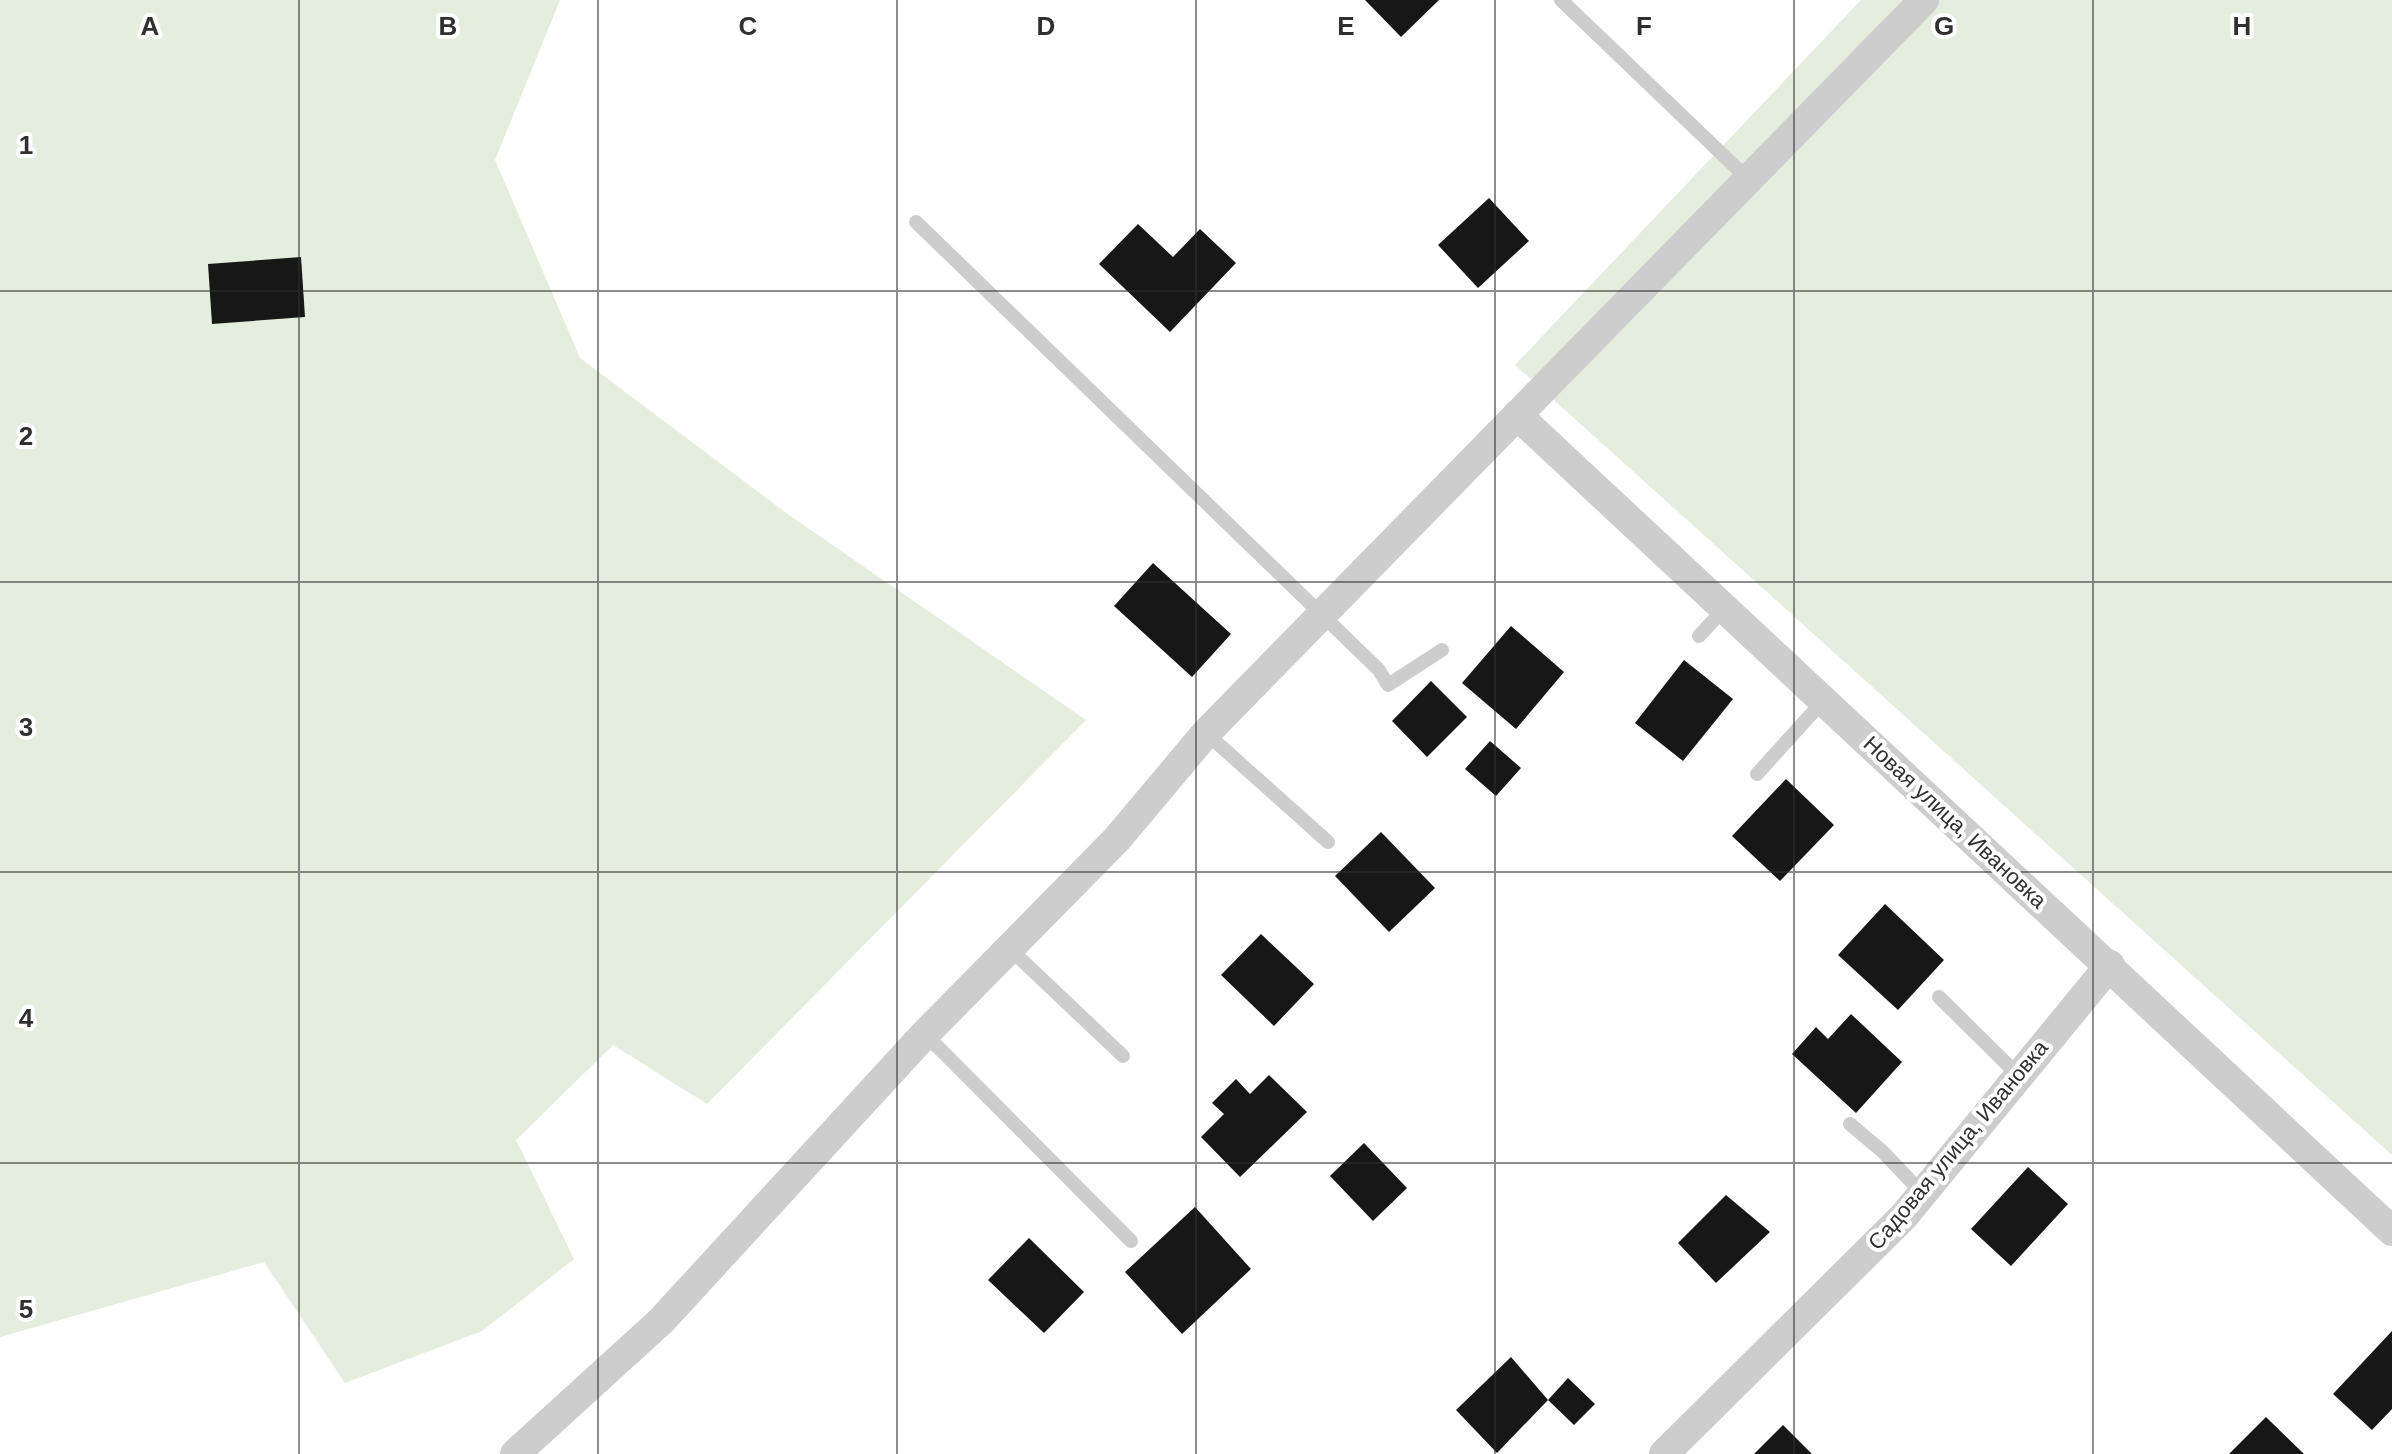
<svg xmlns="http://www.w3.org/2000/svg" width="2392" height="1454" font-family="Arial,sans-serif">
<style>
.green{fill:#e4edde}
.building{fill:#171717}
.lines{fill:none;stroke-linecap:round;stroke-linejoin:round}
.service{stroke:#cdcdcd;stroke-width:14}
.minor{stroke:#cdcdcd;stroke-width:30}
.grid{fill:none;stroke:#303030;stroke-width:2;stroke-opacity:0.55}
.labels{text-anchor:middle;dominant-baseline:central;stroke-width:8;stroke-linejoin:round;paint-order:stroke}
.street-label{font-size:22px;fill:#303030;stroke:#fff}
.grid-label{font-size:26px;text-anchor:middle;font-weight:bold;fill:#303030;stroke:#fff;stroke-width:8;stroke-linejoin:round;paint-order:stroke}
</style>
<rect width="100%" height="100%" fill="#fff"/>
<g class="green">
<polygon points="0,0 560,0 495,160 580,358 789,515 1086,720 707,1104 613,1045 516,1140 574,1259 482,1331 345,1383 264,1262 0,1337"/>
<polygon points="1861,0 2392,0 2392,1155 1515,365"/>
</g>
<g class="building">
<polygon points="1365,0 1439,0 1401,37"/>
<polygon points="1489,198 1529,241 1478,288 1438,245"/>
<polygon points="1138,224 1173,257 1200,229 1236,263 1170,332 1099,264"/>
<polygon points="301,257 305,317 212,324 208,264"/>
<polygon points="1153,563 1231,634 1192,677 1114,606"/>
<polygon points="1511,626 1564,672 1516,729 1462,683"/>
<polygon points="1684,660 1733,699 1683,761 1635,723"/>
<polygon points="1431,681 1467,717 1427,757 1392,721"/>
<polygon points="1490,741 1521,768 1496,796 1465,769"/>
<polygon points="1786,779 1834,825 1780,881 1732,836"/>
<polygon points="1381,832 1435,888 1389,932 1335,876"/>
<polygon points="1885,904 1944,960 1898,1010 1838,955"/>
<polygon points="1261,934 1314,984 1274,1026 1221,975"/>
<polygon points="1851,1014 1902,1062 1856,1113 1792,1054 1816,1027 1828,1039"/>
<polygon points="1269,1075 1307,1112 1240,1177 1201,1137 1224,1114 1212,1103 1236,1079 1250,1094"/>
<polygon points="1364,1143 1407,1188 1373,1221 1330,1176"/>
<polygon points="2028,1167 2068,1204 2011,1266 1971,1229"/>
<polygon points="1726,1195 1770,1232 1716,1283 1678,1243"/>
<polygon points="1195,1207 1251,1269 1182,1334 1125,1272"/>
<polygon points="1029,1238 1084,1292 1044,1333 988,1280"/>
<polygon points="2392,1331 2392,1409 2372,1430 2333,1394"/>
<polygon points="1511,1357 1548,1400 1497,1453 1456,1410"/>
<polygon points="1568,1378 1595,1404 1574,1425 1548,1400"/>
<polygon points="2266,1417 2304,1454 2229,1454"/>
<polygon points="1783,1425 1812,1454 1754,1454"/>
</g>
<g class="lines">
<g class="service">
<polyline points="1561,0 1748,179"/>
<polyline points="916,222 1379,670 1388,685 1442,650"/>
<polyline points="1699,636 1725,608"/>
<polyline points="1206,733 1328,842"/>
<polyline points="1757,774 1824,700"/>
<polyline points="1009,948 1123,1056"/>
<polyline points="1939,997 2019,1076"/>
<polyline points="925,1034 1131,1241"/>
<polyline points="1850,1124 1883,1152 1923,1194"/>
</g>
<g class="minor">
<polyline points="1517,415 2392,1231"/>
<polyline points="515,1454 661,1321 925,1034 1117,839 1206,733 1924,0"/>
<polyline points="1664,1454 1904,1216 2110,965"/>
</g>
</g>
<path class="grid" d="M299,0V1454M598,0V1454M897,0V1454M1196,0V1454M1495,0V1454M1794,0V1454M2093,0V1454M0,291H2392M0,582H2392M0,872H2392M0,1163H2392"/>
<g class="labels">
<g class="street-label">
<text transform="translate(1955 822) rotate(43)">Новая улица, Ивановка</text>
<text transform="translate(1958 1145) rotate(-50)">Садовая улица, Ивановка</text>
</g>
</g>
<g class="grid-label">
<text x="150" y="35">A</text>
<text x="448" y="35">B</text>
<text x="748" y="35">C</text>
<text x="1046" y="35">D</text>
<text x="1346" y="35">E</text>
<text x="1644" y="35">F</text>
<text x="1944" y="35">G</text>
<text x="2242" y="35">H</text>
<text x="26" y="154">1</text>
<text x="26" y="445">2</text>
<text x="26" y="736">3</text>
<text x="26" y="1027">4</text>
<text x="26" y="1318">5</text>
</g>
</svg>
